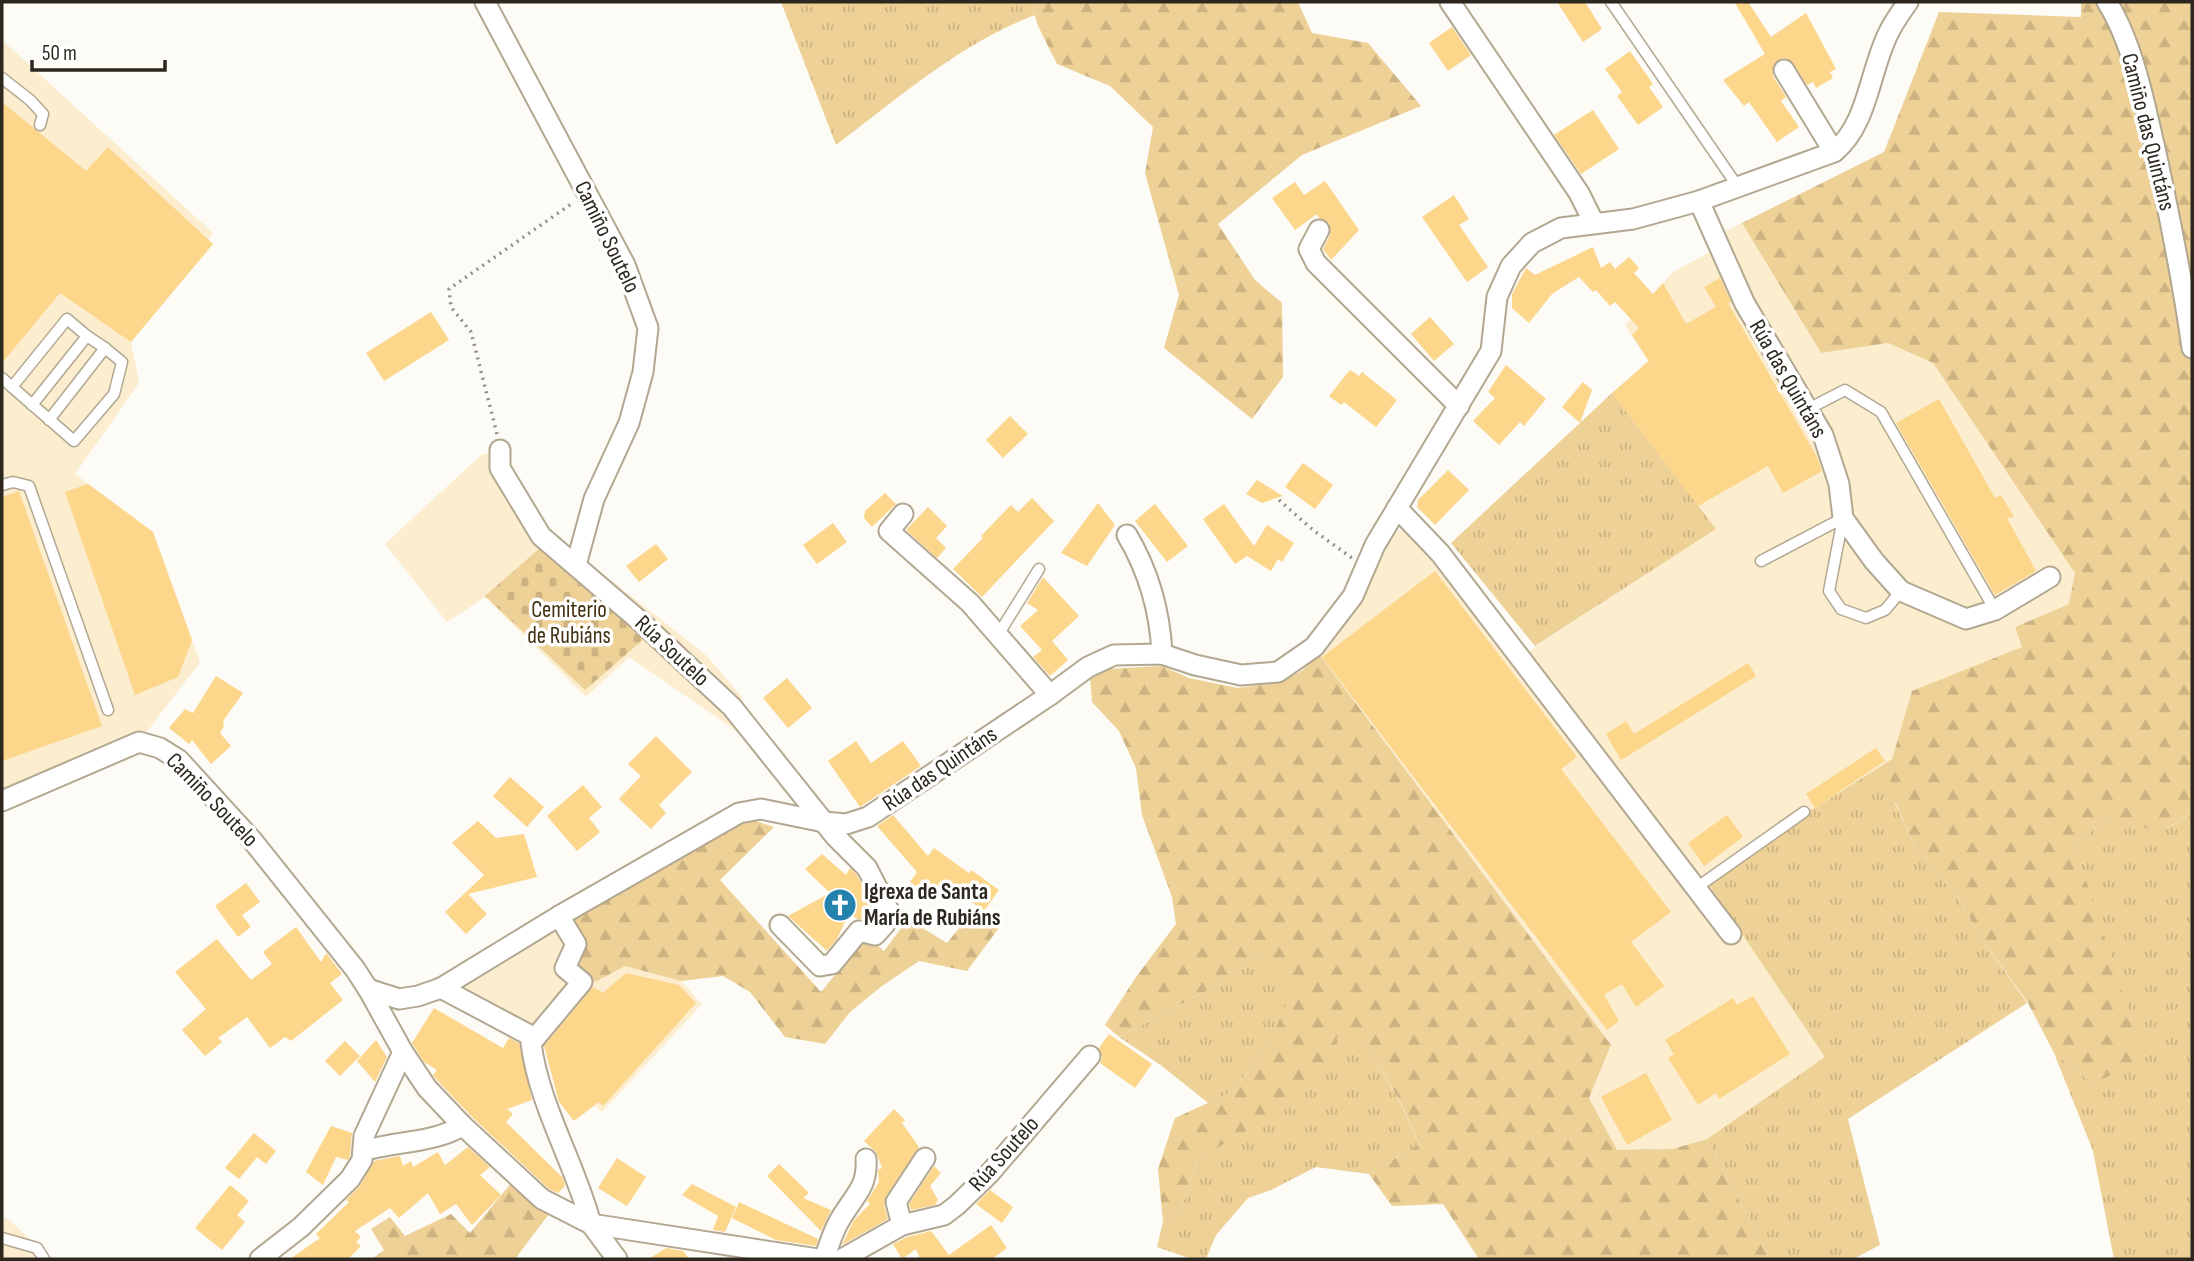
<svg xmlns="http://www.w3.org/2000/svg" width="2194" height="1261" font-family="'Sofia Sans Condensed',sans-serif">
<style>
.built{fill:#fcedce}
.grass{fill:url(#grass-tufts)}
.forest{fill:url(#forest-firs)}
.cemetery{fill:url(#cemetery-stones)}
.building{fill:#fcd68a}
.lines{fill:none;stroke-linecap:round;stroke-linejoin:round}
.service-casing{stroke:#b2a791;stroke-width:13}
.minor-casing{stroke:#b2a791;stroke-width:23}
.path{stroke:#928f88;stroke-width:3.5;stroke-dasharray:2 5;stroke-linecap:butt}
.service{stroke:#fff;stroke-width:10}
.minor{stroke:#fff;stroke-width:19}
.labels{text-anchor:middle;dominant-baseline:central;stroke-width:7;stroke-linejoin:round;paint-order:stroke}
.street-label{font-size:23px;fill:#2c271f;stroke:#fff}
.park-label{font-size:23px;fill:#40300f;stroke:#fff}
.poi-label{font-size:23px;font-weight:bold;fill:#2c271f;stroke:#fff;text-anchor:start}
</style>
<defs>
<pattern id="grass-tufts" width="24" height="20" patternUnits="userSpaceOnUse" patternTransform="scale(1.75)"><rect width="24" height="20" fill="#eed196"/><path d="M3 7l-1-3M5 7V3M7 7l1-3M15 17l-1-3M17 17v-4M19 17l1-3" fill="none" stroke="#ccb381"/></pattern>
<pattern id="forest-firs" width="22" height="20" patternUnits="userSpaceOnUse" patternTransform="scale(1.75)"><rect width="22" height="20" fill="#eed196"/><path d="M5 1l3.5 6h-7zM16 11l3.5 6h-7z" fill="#ccb381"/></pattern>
<pattern id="cemetery-stones" width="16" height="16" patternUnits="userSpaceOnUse" patternTransform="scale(1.75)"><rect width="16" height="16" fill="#eed196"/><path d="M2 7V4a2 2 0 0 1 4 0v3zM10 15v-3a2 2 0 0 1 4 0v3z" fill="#ccb381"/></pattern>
</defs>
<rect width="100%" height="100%" fill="#fdfbf6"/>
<g class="built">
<polygon points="2,40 213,233 131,341 139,383 75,474 153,532 200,662 139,742 2,798"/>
<polygon points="1742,223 1821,353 1888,343 1933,363 2076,573 2069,604 2015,627 2022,647 1912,692 1892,759 1815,808 1804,812 1707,882 1826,1057 1707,1139 1672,1149 1617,1151 1589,1098 1611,1045 1319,654 1361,599 1390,534 1401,530 1412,534 1433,558 1512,662 1715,529 1612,393 1648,361 1625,325 1673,272 1708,253 1725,231"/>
<polygon points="500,450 519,500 576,565 594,567 706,655 743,698 733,707 774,757 629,657 586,697 485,597 447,622 385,544 481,455"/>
<polygon points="569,921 625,966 681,981 702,1004 602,1112 571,1082 554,1049 536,1045 442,999"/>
<polygon points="2,1216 9,1220 52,1259 2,1259"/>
</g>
<g class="grass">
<path d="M781,2H1031L1035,15C961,43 898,98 836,145Z"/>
<polygon points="1612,393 1716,529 1535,646 1451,543"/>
<polygon points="1892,759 1895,803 1914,845 1960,900 1977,932 2027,1003 1848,1119 1880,1245 1853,1259 1770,1259 1707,1139 1825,1057 1707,882 1804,812 1815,808"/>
<polygon points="2192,814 2192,1259 2114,1259 2093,1151 2054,1053 2093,1083 2098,921 2074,844 2110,817 2167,828"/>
<polygon points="1259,951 1295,985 1270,1042 1232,1092 1208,1103 1162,1066 1119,1037 1208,990"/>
<polygon points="1343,1023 1373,1054 1404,1110 1419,1144 1369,1174 1316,1167 1271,1190 1248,1198 1216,1235 1206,1259 1192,1259 1157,1247 1163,1222 1181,1210 1197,1160 1229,1140"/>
</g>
<g class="forest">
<polygon points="1031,2 1298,2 1312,33 1368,43 1421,106 1302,155 1218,224 1255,280 1282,303 1283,377 1252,419 1164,348 1179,295 1145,173 1153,127 1110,86 1057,64 1038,26"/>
<polygon points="2081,2 2192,2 2192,814 2159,832 2110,817 2074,844 2145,1061 2093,1083 2054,1053 2028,1003 1977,932 1960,900 1914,845 1890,790 1892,759 1912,691 2022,647 2015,627 2069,604 2075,573 1933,363 1888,343 1821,353 1742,223 1884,152 1939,12 2081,17"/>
<polygon points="1319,654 1611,1045 1589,1098 1617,1150 1672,1149 1707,1139 1770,1259 1479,1259 1443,1204 1392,1206 1369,1174 1419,1144 1404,1109 1373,1054 1343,1024 1322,1072 1273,1115 1197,1160 1181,1210 1163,1222 1158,1169 1175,1118 1232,1092 1270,1042 1294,985 1259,951 1208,990 1119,1037 1105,1025 1136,977 1176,924 1172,897 1142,815 1136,768 1119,731 1092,702 1090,676 1106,669 1162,666 1189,678 1238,688 1281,682 1303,670"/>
<polygon points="739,816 774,827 720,880 821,992 867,936 884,951 908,919 947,943 972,912 1001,925 967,971 919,961 882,986 850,1012 825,1044 785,1037 750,992 723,976 681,981 625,966 595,982 572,967 569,921"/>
<polygon points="512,1182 552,1210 515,1259 372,1259 384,1250 371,1229 390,1217 405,1236 451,1214 470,1233"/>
</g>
<polygon class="cemetery" points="540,548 644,639 585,690 485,596"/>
<g class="building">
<polygon points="1557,2 1585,2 1602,29 1583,42"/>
<polygon points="1737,2 1748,2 1771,37 1806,13 1836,69 1830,72 1833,78 1816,88 1813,82 1807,85 1790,60 1783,58 1774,64 1773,76 1786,97 1781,101 1799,127 1777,142 1749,102 1744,106 1723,80 1765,54 1735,3"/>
<polygon points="1452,27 1471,55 1448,71 1429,43"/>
<polygon points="1630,51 1653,84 1649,87 1663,107 1638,125 1617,96 1622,92 1605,69"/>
<polygon points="2,102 86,171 108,147 213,244 131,342 60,293 2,363"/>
<polygon points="1593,110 1619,149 1581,174 1554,135"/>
<polygon points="1325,181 1359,230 1331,260 1323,249 1330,235 1329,223 1319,218 1317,214 1295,230 1272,198 1295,182 1304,195"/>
<polygon points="1454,195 1469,219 1459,225 1488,267 1467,282 1422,217"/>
<polygon points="1593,247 1601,268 1610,262 1615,269 1629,257 1639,268 1634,273 1653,294 1663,283 1686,324 1716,307 1704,287 1720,278 1731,302 1728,303 1817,457 1822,471 1783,493 1768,466 1698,506 1612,393 1649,361 1632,335 1639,328 1615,302 1610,306 1596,290 1593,292 1579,277 1552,294 1529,323 1512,308 1512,294 1526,268 1535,275"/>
<polygon points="431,312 449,340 384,381 366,353"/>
<polygon points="1430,317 1454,344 1434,361 1411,334"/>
<polygon points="1506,365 1546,399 1524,426 1520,422 1499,445 1473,421 1495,398 1488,392"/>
<polygon points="1350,370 1359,376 1362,372 1397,400 1376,427 1344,402 1341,405 1329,396"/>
<polygon points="1583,382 1592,390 1580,423 1562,407"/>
<polygon points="1939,399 1995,498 2001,495 2014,517 2007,518 2036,571 1995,595 1896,423"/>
<polygon points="1010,416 1028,434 1003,458 986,440"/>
<polygon points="1303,463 1333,485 1315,509 1285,487"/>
<polygon points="1448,470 1469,490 1435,525 1417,507 1418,500"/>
<polygon points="1257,480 1283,496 1262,503 1246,494"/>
<polygon points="88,484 153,532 192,640 178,677 135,695 65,492"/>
<polygon points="19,491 102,726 2,761 2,497"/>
<polygon points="885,493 896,504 872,527 864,518 865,511"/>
<polygon points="1032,498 1054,521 982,597 953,569 983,538 981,536 1011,505 1018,512"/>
<polygon points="1098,503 1115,525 1087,566 1061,553"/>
<polygon points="1155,504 1188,546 1167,562 1135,521"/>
<polygon points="1224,504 1254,546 1267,525 1294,543 1282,562 1278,559 1271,571 1247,556 1235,564 1203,519"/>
<polygon points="928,507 947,526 936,538 946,548 937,558 906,530"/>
<polygon points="833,523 847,542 817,564 803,545"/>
<polygon points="656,544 668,559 639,582 626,566"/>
<polygon points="1435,571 1577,757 1561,769 1671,912 1631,942 1664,986 1636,1007 1622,984 1604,995 1619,1021 1607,1030 1322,657"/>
<polygon points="1043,577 1079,616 1052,641 1068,660 1050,676 1033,657 1042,650 1020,626 1038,610 1027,603"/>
<polygon points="1748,663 1756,676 1621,760 1606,734 1626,721 1634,734"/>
<polygon points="216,676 243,693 223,721 224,726 220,733 231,746 211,764 192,740 189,744 169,728 185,709 193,713"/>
<polygon points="787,678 812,708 788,728 763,698"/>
<polygon points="656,736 692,772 659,805 666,813 651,829 619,799 641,776 628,764"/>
<polygon points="856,741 871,763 903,741 921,766 860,807 828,761"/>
<polygon points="1876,748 1885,761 1815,808 1806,794"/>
<polygon points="510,777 544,807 527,827 493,796"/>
<polygon points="583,785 602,807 589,818 600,832 577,851 547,816"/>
<polygon points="893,815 928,856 934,848 969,873 971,870 999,890 984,911 943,881 931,897 910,882 917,872 877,826"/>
<polygon points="1727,815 1743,837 1704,866 1688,843"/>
<polygon points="478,821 496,838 524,834 537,877 468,894 487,914 466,934 445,912 484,875 452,843"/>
<polygon points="822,854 846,875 850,868 857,875 868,896 866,898 876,912 871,921 857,919 849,913 837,939 827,951 788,916 830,893 805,869"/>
<polygon points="246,883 260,902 242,915 251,927 238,937 215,906"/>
<polygon points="296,927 321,962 326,953 342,974 330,983 343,1000 291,1041 285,1037 270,1048 247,1017 218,1038 222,1042 205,1056 182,1030 206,1009 175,972 217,939 251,980 272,964 263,952"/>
<polygon points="626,973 679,985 696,1003 603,1106 599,1102 574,1121 559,1102 544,1046 593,987 603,993"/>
<polygon points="1753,996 1790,1054 1719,1099 1716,1093 1698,1105 1668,1058 1674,1054 1665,1040 1733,998 1737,1005"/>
<polygon points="434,1008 503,1048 509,1038 519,1043 532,1100 507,1109 513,1114 506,1122 563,1178 565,1186 558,1193 549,1189 471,1116 437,1080 433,1075 437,1070 424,1062 412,1043"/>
<polygon points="1109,1034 1152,1064 1135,1088 1100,1063 1102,1058 1099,1048"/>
<polygon points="376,1040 387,1057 375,1082 357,1061"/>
<polygon points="345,1041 360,1056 340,1076 325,1061"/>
<polygon points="1646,1073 1672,1120 1627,1145 1601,1097"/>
<polygon points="894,1109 905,1120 902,1123 919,1147 886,1196 884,1205 888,1219 842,1245 854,1220 870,1204 867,1201 879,1182 878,1170 882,1168 876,1152 864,1141"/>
<polygon points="331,1126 352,1133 350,1156 348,1160 336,1157 323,1185 306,1172"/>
<polygon points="254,1133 276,1151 266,1164 257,1157 239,1179 225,1168"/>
<polygon points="468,1147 490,1167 480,1175 501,1195 472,1225 456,1204 440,1214 428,1193 399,1218 390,1208 355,1231 361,1237 356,1242 361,1246 348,1259 290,1259 320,1238 316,1234 349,1202 346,1200 360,1186 374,1161 400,1156 403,1166 411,1161 413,1167 438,1152 445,1165"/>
<polygon points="617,1158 646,1177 627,1206 598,1188"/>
<polygon points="779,1164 809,1193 803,1198 831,1210 821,1231 767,1176"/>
<polygon points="934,1166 941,1173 930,1186 938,1200 935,1205 911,1210 909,1204"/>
<polygon points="692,1184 736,1207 725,1232 713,1230 718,1216 682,1195"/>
<polygon points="230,1185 249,1201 237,1215 245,1222 222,1250 195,1228"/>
<polygon points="990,1190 1013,1207 1002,1223 976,1204"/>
<polygon points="739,1202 818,1239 816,1246 776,1240 732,1218"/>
<polygon points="991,1225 1007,1248 992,1259 920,1259 916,1249 902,1259 893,1244 907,1237 931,1231 949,1255"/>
<polygon points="666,1248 683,1251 689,1259 649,1259"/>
</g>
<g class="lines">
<defs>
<g id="service">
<polyline points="1611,2 1738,187"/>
<polyline points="2,78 30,100 43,114 40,125"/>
<polyline points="2,378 12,387 67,319 87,336"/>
<polyline points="12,387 74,441 114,394 122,362 105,348 49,420"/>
<polyline points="32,405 87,336 105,348"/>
<polyline points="1808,409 1845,390 1881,412 1995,610"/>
<polyline points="2,485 13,482 29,486 108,710"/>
<polyline points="1761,561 1843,518 1829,591 1841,609 1866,618 1885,610 1901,591"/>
<polyline points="998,635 1039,569"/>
<polyline points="1696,888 1804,812"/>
<polyline points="2,1238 37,1248 44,1259"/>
</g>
<g id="minor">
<polyline points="485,2 625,265 648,328 643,372 629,423 594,499 576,565"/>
<polyline points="1450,2 1579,193 1594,223"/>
<path d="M2107,2C2133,43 2145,105 2156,153C2170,218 2183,282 2192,348"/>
<polyline points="1784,70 1834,152"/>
<polyline points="1699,201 1745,304 1823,435 1839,484 1843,518 1874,561 1901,591 1966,619 1995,610 2050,577"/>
<polyline points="1319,230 1309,249 1316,263 1459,406"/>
<polyline points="500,450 500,468 541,536 640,621 732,707 835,836 867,868 889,911 885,924 875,935 859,931 832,964 820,966 780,925"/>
<polyline points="1397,508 1440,553 1731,934"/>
<polyline points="903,514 889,531 970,603 1050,695"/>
<path d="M1127,535C1149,572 1160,611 1162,654"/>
<polyline points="2,801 139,742 160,748 179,760 252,840 355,969 368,989"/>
<path d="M559,916L576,944L565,968L582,982L531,1043C539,1106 575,1163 591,1224L818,1259"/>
<polyline points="441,988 535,1038"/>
<path d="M363,1151C391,1142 441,1142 462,1125"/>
<polyline points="902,1225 896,1202 925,1158"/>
<polyline points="260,1259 301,1227 350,1179 362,1160 364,1136 403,1052"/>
<path d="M617,1259L591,1224L542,1199L462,1125L427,1088L403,1052L368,989L399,999L418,996L441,988L559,916L739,813L761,809L824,822L846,824L868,817L1050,695L1088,667L1114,655L1162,654L1195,665L1241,675L1278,672L1314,647L1353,596L1375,545L1491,351L1497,297L1511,266L1532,243L1561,228L1633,219L1699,201L1834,152C1868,124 1869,73 1888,34C1893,23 1901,12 1908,2"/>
<path d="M824,1259C829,1246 833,1230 841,1218C854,1196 868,1187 866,1159"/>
<polyline points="842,1259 902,1225 944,1215 957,1205 989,1174 1090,1056"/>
</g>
</defs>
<use href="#service" class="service-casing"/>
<use href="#minor" class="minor-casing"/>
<g class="path">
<polyline points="497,434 471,332 451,307 449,289 574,202"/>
<polyline points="1279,500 1313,530 1352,558"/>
</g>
<use href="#service" class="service"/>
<use href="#minor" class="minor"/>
</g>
<defs>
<symbol id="church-disc" viewBox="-11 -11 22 22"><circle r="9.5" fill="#2482af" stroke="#fff"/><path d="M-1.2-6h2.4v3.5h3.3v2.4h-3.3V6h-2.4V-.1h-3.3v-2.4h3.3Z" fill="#fff"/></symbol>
</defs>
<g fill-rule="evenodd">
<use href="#church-disc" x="821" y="886" width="38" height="38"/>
</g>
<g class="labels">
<g class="street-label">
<text transform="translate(2148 132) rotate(76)">Camiño das Quintáns</text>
<text transform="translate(607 237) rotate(64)">Camiño Soutelo</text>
<text transform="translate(1788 379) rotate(60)">Rúa das Quintáns</text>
<text transform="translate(672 651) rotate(43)">Rúa Soutelo</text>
<text transform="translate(940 769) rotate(-34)">Rúa das Quintáns</text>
<text transform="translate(212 800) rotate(46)">Camiño Soutelo</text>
<text transform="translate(1004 1154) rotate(-48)">Rúa Soutelo</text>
</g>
<g class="park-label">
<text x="569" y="610">Cemiterio<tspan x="569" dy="26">de Rubiáns</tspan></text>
</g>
<g class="poi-label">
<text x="864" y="892">Igrexa de Santa<tspan x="864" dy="26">María de Rubiáns</tspan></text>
</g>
</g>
<rect width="2194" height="1261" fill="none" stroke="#2c271f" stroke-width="7"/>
<path d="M32 60v10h133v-10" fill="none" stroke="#2c271f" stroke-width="3.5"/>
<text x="42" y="60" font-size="21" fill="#2c271f" stroke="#ffffff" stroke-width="5" paint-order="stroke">50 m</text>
</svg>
